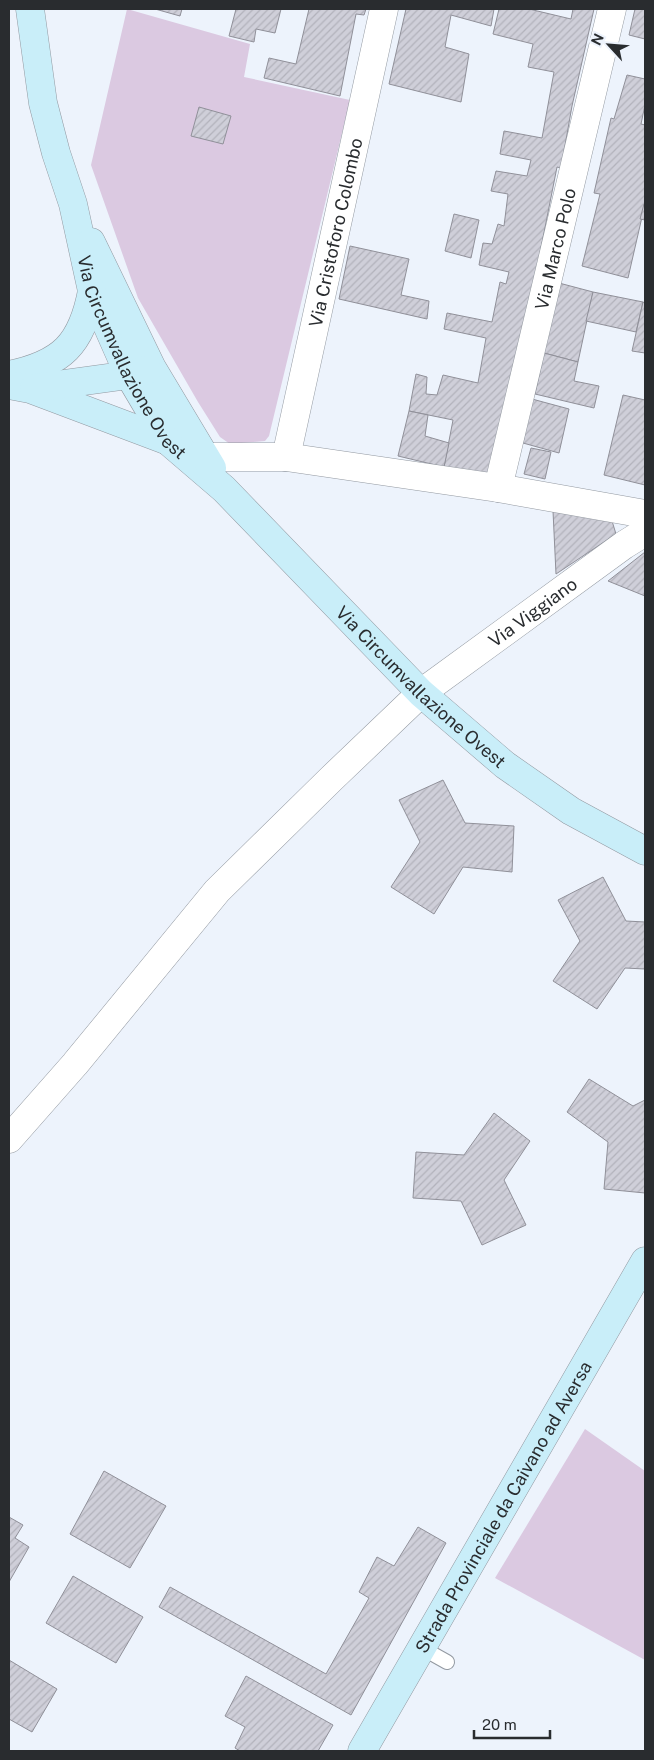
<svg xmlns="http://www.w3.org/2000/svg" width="654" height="1760" font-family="'Public Sans',sans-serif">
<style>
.grass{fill:#dbc9e1}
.building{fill:url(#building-hatch);stroke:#909099}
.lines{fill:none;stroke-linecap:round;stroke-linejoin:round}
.lane-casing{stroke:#9399a1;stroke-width:16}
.street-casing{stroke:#9399a1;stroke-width:29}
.secondary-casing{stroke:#9399a1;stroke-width:29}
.lane{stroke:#fff;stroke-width:14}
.street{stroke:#fff;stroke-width:28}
.secondary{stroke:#c9eef9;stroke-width:28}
.labels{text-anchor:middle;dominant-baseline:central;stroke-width:5;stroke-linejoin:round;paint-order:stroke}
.street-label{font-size:18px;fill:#292c2f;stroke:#edf3fc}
</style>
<defs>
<pattern id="building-hatch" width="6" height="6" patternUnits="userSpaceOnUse" patternTransform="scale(1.25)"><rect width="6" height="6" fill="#cfcfd9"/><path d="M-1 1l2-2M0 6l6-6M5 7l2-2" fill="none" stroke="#b2b2bb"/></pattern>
</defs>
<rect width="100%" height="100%" fill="#edf3fc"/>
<g class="grass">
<polygon points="127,9 250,44 244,77 350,100 269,436 265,441 230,444 220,437 198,402 138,298 91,165"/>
<polygon points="585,1429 645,1471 645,1660 495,1578"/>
</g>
<g class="building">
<polygon points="155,9 182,9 180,16"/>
<polygon points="236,9 281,9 275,33 256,29 254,42 229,36"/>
<polygon points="309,9 366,9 364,15 356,14 340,96 264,78 269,58 296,64"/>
<polygon points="406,9 494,9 491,26 451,15 445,47 469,54 461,102 389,84"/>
<polygon points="499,9 529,9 571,19 573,9 594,9 572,106 561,168 557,167 533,288 490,478 444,467 453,420 409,411 416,374 427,377 426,394 437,395 443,375 478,383 486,338 444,329 447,313 492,322 500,282 506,284 509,272 479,265 483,243 492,244 498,224 504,226 508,194 491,191 496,171 527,176 531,160 500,154 504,131 542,138 554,72 528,67 533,44 493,34"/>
<polygon points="635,9 645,9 645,39 629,35"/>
<polygon points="627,75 645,79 645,105 641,124 645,125 645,204 628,278 582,266 600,194 594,193 611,118 614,119"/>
<polygon points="199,107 231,116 223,144 191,136"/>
<polygon points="644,204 645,204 645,220 640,219"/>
<polygon points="454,214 479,220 471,258 445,251"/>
<polygon points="350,246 409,259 401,295 429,301 427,319 339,299"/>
<polygon points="559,283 593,292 578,362 544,353"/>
<polygon points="593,292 643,302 636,332 586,321"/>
<polygon points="643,302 645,303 645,353 632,351"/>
<polygon points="544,353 578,362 574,381 599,386 594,408 535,394"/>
<polygon points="623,395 645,400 645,485 604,475"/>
<polygon points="532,399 569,409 559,453 523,443"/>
<polygon points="409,411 428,415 425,436 449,443 444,467 398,456"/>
<polygon points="531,448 551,452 545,479 524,474"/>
<polygon points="553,511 612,521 616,534 556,574"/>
<polygon points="645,552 645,596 608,581"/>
<polygon points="443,780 465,823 514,826 512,872 463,867 434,914 391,887 420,842 399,800"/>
<polygon points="603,877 626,921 645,922 645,969 625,968 597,1009 553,981 580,941 558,900"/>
<polygon points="589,1079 633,1106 645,1100 645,1193 604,1189 608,1142 567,1112"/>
<polygon points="494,1113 530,1141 504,1180 526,1225 482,1245 461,1201 413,1198 416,1152 464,1155"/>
<polygon points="104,1471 166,1506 130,1568 70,1534"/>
<polygon points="9,1517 23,1525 15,1538 29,1547 9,1582"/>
<polygon points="418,1527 446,1543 351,1715 159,1607 170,1587 326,1674 369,1598 359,1592 377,1557 394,1566"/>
<polygon points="73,1576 143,1617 116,1663 46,1623"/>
<polygon points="9,1660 57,1689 32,1732 9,1719"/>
<polygon points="246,1676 333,1725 318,1751 240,1751 235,1748 245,1727 225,1716"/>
</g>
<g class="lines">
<defs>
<polyline id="lane" points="422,1648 447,1662"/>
<g id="street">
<polyline points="204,457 286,457 498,488 645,514"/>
<path id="s1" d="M286,457L384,9"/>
<path id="s2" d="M498,488L612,9"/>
<path id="s3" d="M9,1139L75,1064L217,891L331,779L421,693L624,545L645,532"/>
</g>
<g id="secondary">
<path id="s4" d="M30,9L43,103L56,153L73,204L92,291L129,375L168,441L224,489L421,693L505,765L571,811L645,851"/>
<polyline points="91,242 152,368 212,468"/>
<path d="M9,375C62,364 82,344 92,291"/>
<polyline points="9,385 30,389 168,441"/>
<polyline points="34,388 129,375 147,370"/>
<path id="s5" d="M362,1751L645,1261"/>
</g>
</defs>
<use href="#lane" class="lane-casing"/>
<use href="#street" class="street-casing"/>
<use href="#secondary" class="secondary-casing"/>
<use href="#lane" class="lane"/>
<use href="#street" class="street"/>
<use href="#secondary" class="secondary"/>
</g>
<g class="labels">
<g class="street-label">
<text stroke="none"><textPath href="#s1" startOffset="230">Via Cristoforo Colombo</textPath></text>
<text stroke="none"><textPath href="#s2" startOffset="246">Via Marco Polo</textPath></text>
<text stroke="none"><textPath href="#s4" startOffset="366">Via Circumvallazione Ovest</textPath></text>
<text stroke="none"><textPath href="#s3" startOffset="746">Via Viggiano</textPath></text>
<text stroke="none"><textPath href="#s4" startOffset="811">Via Circumvallazione Ovest</textPath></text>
<text stroke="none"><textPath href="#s5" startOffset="282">Strada Provinciale da Caivano ad Aversa</textPath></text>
</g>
</g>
<rect width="654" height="1760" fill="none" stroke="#292c2f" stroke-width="20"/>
<g transform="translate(609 45) rotate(296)" stroke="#edf3fc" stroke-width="4" paint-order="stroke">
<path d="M0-4L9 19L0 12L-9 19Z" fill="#292c2f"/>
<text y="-8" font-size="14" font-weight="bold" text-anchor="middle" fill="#292c2f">N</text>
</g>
<path d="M474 1730v8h76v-8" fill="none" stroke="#292c2f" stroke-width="2.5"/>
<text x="482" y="1730" font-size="15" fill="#292c2f" stroke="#edf3fc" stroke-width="4" paint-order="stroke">20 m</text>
</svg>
